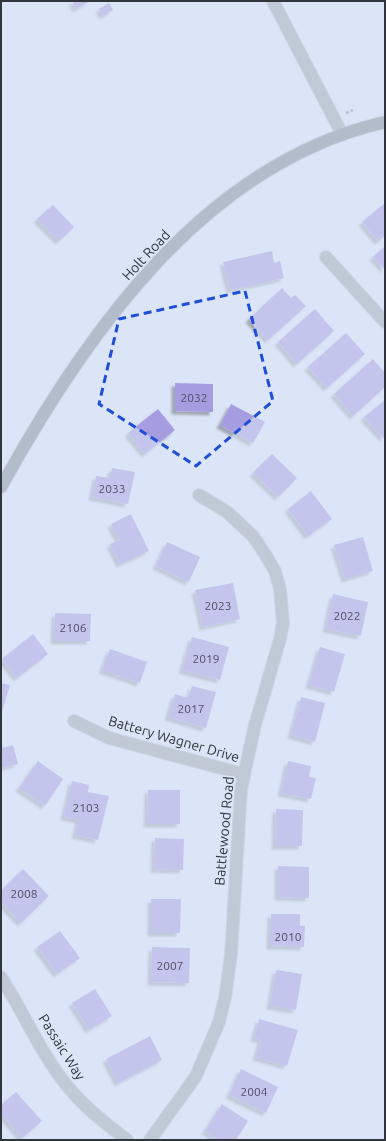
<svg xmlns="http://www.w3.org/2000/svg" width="386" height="1141" font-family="Ubuntu,sans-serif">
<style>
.building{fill:#a69de1;filter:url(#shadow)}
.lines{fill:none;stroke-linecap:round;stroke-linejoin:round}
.street-casing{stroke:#bac2d2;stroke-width:14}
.secondary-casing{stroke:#bac2d2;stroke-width:14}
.path{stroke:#9097a4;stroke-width:2.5;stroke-dasharray:3 2;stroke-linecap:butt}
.street{stroke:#a0a7ad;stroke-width:12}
.secondary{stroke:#7e8992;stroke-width:12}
.marked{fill:none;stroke:#1d4ed8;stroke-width:3;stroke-dasharray:8 5;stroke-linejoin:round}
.labels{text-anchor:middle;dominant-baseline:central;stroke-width:3.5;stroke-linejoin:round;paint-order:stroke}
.number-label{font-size:12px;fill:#4e4f65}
.street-label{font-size:14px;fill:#31353c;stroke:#dce5f7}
</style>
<defs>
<filter id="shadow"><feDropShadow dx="-3.5" dy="3.5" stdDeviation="1" flood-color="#0004"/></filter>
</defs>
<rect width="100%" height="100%" fill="#dce5f7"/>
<g class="building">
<polygon points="72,1 90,1 76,9"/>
<polygon points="109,3 113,10 103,16 99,9"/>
<polygon points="385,203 385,236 378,241 362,222"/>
<polygon points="53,205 74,227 59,241 37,219"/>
<polygon points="385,246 385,270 373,257"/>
<polygon points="272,251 274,263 280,261 284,278 230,290 223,262"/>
<polygon points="282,288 291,298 295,295 306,306 268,340 249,319"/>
<polygon points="315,309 334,331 297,364 278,342"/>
<polygon points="346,333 365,354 327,388 308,367"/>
<polygon points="373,359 385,373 385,387 353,416 334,394"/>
<polygon points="175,383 213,384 213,412 175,411"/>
<polygon points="385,400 385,437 383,438 364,417"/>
<polygon points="231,404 265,422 253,443 220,425"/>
<polygon points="158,409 175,430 145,454 128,433"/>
<polygon points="272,454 297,478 278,497 253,473"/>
<polygon points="112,468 135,472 128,504 92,497 96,476 110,478"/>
<polygon points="311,491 332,519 308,536 288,509"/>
<polygon points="131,514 149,551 120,564 110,544 119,540 111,524"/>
<polygon points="363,537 373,571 345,579 334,545"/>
<polygon points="167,542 200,557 189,582 156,566"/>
<polygon points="233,583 240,619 203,627 195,590"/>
<polygon points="333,594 368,602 361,636 326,629"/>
<polygon points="55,613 91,614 90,641 54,641"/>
<polygon points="33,634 48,654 17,678 2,659"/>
<polygon points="192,637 229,647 220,680 182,670"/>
<polygon points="320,647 345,654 334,692 309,685"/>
<polygon points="110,649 147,662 140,683 102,670"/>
<polygon points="1,683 10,685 1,715"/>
<polygon points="192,686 216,692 206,728 168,717 175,694 188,698"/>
<polygon points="301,697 325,703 315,742 291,735"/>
<polygon points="1,743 3,748 13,745 18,764 1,768"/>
<polygon points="38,761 63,779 45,806 19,788"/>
<polygon points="288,761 311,766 309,777 316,778 311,799 281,793"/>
<polygon points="72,781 89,785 88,792 109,796 98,840 75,835 79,820 64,817"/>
<polygon points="148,790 180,790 180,824 147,824"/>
<polygon points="276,809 303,810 302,846 275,846"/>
<polygon points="155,838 184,839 183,870 154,869"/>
<polygon points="278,866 309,867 309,898 278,897"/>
<polygon points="23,869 49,896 21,923 1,902 1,891"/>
<polygon points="151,899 181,899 180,933 151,933"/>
<polygon points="271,914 300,914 300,926 305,926 304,947 270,946"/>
<polygon points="60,931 80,958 57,974 37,947"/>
<polygon points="152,947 190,948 189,983 151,982"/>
<polygon points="276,970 302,974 296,1010 270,1006"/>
<polygon points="95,989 112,1016 89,1030 72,1003"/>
<polygon points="259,1019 298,1030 287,1066 256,1057 261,1040 254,1038"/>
<polygon points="150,1036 162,1060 118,1083 106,1059"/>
<polygon points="241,1069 278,1087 266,1113 229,1095"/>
<polygon points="16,1092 42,1121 22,1138 1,1113 1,1105"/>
<polygon points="222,1104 248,1121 236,1140 218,1140 205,1131"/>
</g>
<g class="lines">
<defs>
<g id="street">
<polyline points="273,1 342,134"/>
<polyline points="326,257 385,322"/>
<polyline points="74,721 109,738 243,774"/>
<path d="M1,977C26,1016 44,1062 76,1096C91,1113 109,1126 127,1140"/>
<polyline points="150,1140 196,1076 219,1022 225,998 231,955 241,789 255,725 280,639 283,623 280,589 275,571 265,554 253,536 227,512 199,495"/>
</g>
<path id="secondary" d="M1,487C85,335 204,163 385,122"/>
</defs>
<use href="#street" class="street-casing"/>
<use href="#secondary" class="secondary-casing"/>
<polyline class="path" points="346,113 353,110"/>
<use href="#street" class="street"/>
<use href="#secondary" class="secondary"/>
</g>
<path d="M0 0H386V1141H0ZM245,291L273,401L196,466L99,404L119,319Z" fill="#dce5f7" fill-opacity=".55" fill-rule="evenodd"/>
<path class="marked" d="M245,291L273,401L196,466L99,404L119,319Z"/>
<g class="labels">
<g class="number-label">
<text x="194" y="397">2032</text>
<text x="112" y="488">2033</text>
<text x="218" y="605">2023</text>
<text x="347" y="615">2022</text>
<text x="73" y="627">2106</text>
<text x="206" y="658">2019</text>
<text x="191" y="708">2017</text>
<text x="86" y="807">2103</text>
<text x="24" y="893">2008</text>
<text x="288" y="936">2010</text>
<text x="170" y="965">2007</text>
<text x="254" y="1091">2004</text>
</g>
<g class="street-label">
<text transform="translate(146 255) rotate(-47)">Holt Road</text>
<text transform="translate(174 739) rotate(16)">Battery Wagner Drive</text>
<text transform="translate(224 831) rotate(-85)">Battlewood Road</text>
<text transform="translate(62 1047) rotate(58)">Passaic Way</text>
</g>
</g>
<rect width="386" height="1141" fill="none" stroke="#31353c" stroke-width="4"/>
</svg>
